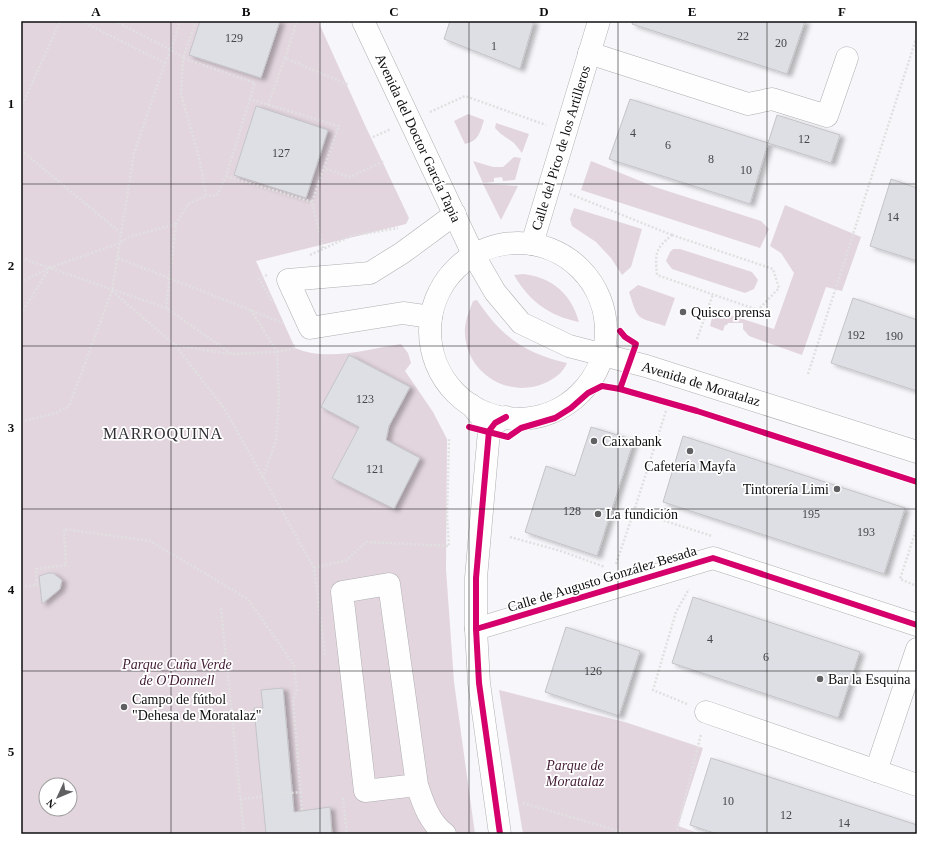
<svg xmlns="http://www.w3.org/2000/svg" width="938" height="855" font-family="Georgia,serif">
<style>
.green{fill:#e3d5de;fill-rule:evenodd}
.building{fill:#dddfe5;stroke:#c4c4c7;filter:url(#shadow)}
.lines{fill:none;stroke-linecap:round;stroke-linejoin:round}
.minor-casing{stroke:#afaeb1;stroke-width:23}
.major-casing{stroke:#afaeb1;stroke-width:23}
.path{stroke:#e0e0e0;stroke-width:2.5;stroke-dasharray:2 2;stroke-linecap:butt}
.minor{stroke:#fefefe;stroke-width:22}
.major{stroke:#fefefe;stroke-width:22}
.cycleway-casing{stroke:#fff;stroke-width:8}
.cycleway{stroke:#d6006c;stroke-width:6}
.grid{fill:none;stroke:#0e0e10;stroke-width:1;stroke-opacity:0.55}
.poi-dot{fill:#605f62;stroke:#fff;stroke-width:1.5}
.labels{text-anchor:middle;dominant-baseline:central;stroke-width:3.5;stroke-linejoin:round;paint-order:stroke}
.number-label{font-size:12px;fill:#454649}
.street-label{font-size:14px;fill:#0e0e10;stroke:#fff}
.poi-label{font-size:14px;fill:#0e0e10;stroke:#fff;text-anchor:start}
.park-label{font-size:14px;font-style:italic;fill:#441c35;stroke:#fff}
.quarter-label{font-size:16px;letter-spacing:1px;fill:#2f2e34;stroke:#fff}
.neatline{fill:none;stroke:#0e0e10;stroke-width:1.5}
.grid-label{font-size:13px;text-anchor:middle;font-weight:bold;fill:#0e0e10}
</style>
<defs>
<filter id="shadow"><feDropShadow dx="4.5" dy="2.5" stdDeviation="2" flood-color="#0004"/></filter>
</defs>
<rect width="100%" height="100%" fill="#f7f6fa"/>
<g class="green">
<path d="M21,21H318L364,123L409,218L406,224L256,261L295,348C327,362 368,349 401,344L408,353L411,363L405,371L433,412L447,439L446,569L454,682L475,834H21ZM46,785H70V809H46Z"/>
<path d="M468,114L484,120C480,132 479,141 465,144L454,121Z"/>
<polygon points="496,123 529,134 522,153 514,143 501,134 495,128"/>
<polygon points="514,157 521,158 515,180 503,181 502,177 494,178 494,182 483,183 473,161 493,167 503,167"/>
<polygon points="591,161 655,187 761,221 769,229 760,248 757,247 581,190"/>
<polygon points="483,184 518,186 501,220"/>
<polygon points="785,205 861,237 842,291 826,287 802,355 749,336 743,329 743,323 728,323 727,325 725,325 723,331 710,326 714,310 774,329 794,273 781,253 770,246"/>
<polygon points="574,208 642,229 631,267 622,275 611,258 596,242 572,226 570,219"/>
<polygon points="673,249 680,249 752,272 758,280 754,289 745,293 672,269 666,261 670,252"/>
<path d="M524,274C553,278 571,294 579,322C549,316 529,301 514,275Z"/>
<path d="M638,285L675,298L665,326C635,316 639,322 629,292Z"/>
<path d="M477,300C501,336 524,353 567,363C563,373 554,379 545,383C509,399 467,374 465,334C464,322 469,312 473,301Z"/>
<polygon points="499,690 628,723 703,748 678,826 701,834 523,834"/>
</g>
<g class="building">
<polygon points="200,21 280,21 261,78 189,55"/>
<polygon points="450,21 534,21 520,69 444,39"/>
<polygon points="633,21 805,21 787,74 632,24"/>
<polygon points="630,99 768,143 777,115 840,135 831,163 768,143 750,204 609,159"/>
<polygon points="256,106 328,130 306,198 234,175"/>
<polygon points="891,179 917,188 917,261 870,246"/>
<polygon points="853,298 917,320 917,391 831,363"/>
<polygon points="349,355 410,387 389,426 386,440 420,458 394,509 332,478 359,427 321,407"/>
<polygon points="591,427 634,440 597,556 525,532 546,466 575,476"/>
<polygon points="683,436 905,508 884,574 663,502"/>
<polygon points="48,573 53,573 62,580 60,589 42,604 39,576"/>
<polygon points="693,597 860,652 838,718 672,663"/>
<polygon points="566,627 640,651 619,716 545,692"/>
<polygon points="283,688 294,812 330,807 332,834 266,834 254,708 263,708 261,690"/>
<polygon points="711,758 917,825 917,834 717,834 690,825"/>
</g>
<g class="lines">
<defs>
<g id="minor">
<polyline points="589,53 748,104 772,99 827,116 847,58"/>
<polyline points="532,244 599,21"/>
<polyline points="431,317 403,313 310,328 288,280 370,273 402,253 455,214"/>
<polyline points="471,405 481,417 489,431"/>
<polyline points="476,629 713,558 917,625"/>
<polyline points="706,712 917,785"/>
<polyline points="876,771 917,649"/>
<path d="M417,785L365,791L342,592L389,584L417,785C423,803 429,822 445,834"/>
<polyline points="500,834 479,683 476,629 476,578 489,431 495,423 506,417"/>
</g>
<g id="major">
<polyline points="363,21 473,254 495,292 521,323 569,346 646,366 917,452"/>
<circle cx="518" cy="331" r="88"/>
</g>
</defs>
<use href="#minor" class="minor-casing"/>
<use href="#major" class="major-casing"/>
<g class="path">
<polyline points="115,21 171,50 183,58 181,94 200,161 206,196 188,204 176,224 166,308 232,354 277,352 295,348 292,342"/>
<polyline points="196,21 183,58 255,83 226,176 217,195 206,196"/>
<polyline points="285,58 297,21"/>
<polyline points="165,63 171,50 180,21"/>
<polyline points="249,99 339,126 312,202 323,249"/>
<polyline points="268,105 285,58 349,85"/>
<polyline points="21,108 60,21"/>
<polyline points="430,112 465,96 546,125"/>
<polyline points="373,137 391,129"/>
<polyline points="21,150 122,234"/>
<polyline points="326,169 350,177 384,161"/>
<polyline points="226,176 312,202"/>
<polyline points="570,194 672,235"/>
<path d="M672,235L773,269L779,288L758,310L657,275C655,253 655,249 672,235Z"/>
<polyline points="310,255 351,236 398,228"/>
<polyline points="21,258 166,308"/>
<polyline points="118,258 283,323"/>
<polyline points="267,275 259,279 273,303"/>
<polyline points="21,282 49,268 120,243 129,237 176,224"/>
<polyline points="112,291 175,345 224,408 314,568 325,656"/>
<polyline points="251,310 277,352 279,399 276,440 263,478"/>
<polyline points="21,314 48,270"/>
<polyline points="697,339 713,294"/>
<polyline points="175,345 229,354"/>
<polyline points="808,374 917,36"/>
<polyline points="666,411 634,511 712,536"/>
<polyline points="21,422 56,413 69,406 112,291 134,153 165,63 81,21"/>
<polyline points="917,527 900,579 917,586"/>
<polyline points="510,537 561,551 605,567"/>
<polyline points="616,564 634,511"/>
<polyline points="314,568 347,560 366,542 449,546 447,517 449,439"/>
<polyline points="21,587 37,585 36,569 66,565 64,529 150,541 248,599 294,665 297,691 293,699 304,834"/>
<polyline points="221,608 244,834"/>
<polyline points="687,704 653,690 676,612 689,589"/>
<polyline points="343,798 347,834"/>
<polyline points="240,799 301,792"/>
<polyline points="523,803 629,834"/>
<polyline points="676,834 701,734"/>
</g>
<use href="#minor" class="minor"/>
<use href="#major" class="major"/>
<defs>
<g id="cycleway">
<polyline points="620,331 625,337 636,344 620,389"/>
<polyline points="469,427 508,437 521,428 555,418 571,408 588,393 602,386 620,389 697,411 917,482"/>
<polyline points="476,629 713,558 917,625"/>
<polyline points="500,834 479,683 476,629 476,578 489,431 495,423 506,417"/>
</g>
</defs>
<use href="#cycleway" class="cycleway-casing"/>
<use href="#cycleway" class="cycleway"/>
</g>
<path class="grid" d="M171,21V834M320,21V834M469,21V834M618,21V834M767,21V834M21,184H917M21,346H917M21,509H917M21,671H917"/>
<g class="poi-dot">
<circle cx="683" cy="312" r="4"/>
<circle cx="594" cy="441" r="4"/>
<circle cx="690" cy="451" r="4"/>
<circle cx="837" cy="489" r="4"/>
<circle cx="598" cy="514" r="4"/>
<circle cx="820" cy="679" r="4"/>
<circle cx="124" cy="707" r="4"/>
</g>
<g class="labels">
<g class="number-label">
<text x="743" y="36">22</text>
<text x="234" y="38">129</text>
<text x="781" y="43">20</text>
<text x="494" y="46">1</text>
<text x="633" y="133">4</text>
<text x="804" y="139">12</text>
<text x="668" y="145">6</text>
<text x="281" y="153">127</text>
<text x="711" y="159">8</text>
<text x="746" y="170">10</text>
<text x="893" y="217">14</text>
<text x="856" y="335">192</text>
<text x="894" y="336">190</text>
<text x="365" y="399">123</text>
<text x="375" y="469">121</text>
<text x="572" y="511">128</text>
<text x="811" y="514">195</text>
<text x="866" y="532">193</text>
<text x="710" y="639">4</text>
<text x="766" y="657">6</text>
<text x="593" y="671">126</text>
<text x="728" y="801">10</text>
<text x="786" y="815">12</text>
<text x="844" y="823">14</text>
</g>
<g class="street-label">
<text transform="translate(418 138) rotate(65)">Avenida del Doctor García Tapia</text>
<text transform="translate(561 148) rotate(-73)">Calle del Pico de los Artilleros</text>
<text transform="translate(701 384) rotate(17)">Avenida de Moratalaz</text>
<text transform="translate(602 579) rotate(-17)">Calle de Augusto González Besada</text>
</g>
<g class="poi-label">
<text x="691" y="312">Quisco prensa</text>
<text x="602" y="441">Caixabank</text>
<text x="690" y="466" text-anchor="middle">Cafetería Mayfa</text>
<text x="829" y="489" text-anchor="end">Tintorería Limi</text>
<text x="606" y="514">La fundición</text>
<text x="828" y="679">Bar la Esquina</text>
<text x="132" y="699">Campo de fútbol<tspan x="132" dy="16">"Dehesa de Moratalaz"</tspan></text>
</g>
<g class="park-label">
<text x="177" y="664">Parque Cuña Verde<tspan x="177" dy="16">de O'Donnell</tspan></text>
<text x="575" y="765">Parque de<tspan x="575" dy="16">Moratalaz</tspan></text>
</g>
<g class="quarter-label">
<text x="163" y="433">MARROQUINA</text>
</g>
</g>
<rect width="938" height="855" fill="none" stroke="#ffffff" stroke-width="44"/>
<g transform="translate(58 797) rotate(226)"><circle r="19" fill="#ffffff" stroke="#9f9f9f"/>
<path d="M0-3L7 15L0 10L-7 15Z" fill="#605f62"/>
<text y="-6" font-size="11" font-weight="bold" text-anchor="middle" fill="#0e0e10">N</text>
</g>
<rect x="22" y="22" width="894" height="811" class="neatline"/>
<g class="grid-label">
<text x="96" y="16">A</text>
<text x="246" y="16">B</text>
<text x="394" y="16">C</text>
<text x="544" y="16">D</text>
<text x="692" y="16">E</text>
<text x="842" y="16">F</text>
<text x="11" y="108">1</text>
<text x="11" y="270">2</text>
<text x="11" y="432">3</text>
<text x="11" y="594">4</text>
<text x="11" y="756">5</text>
</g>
</svg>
